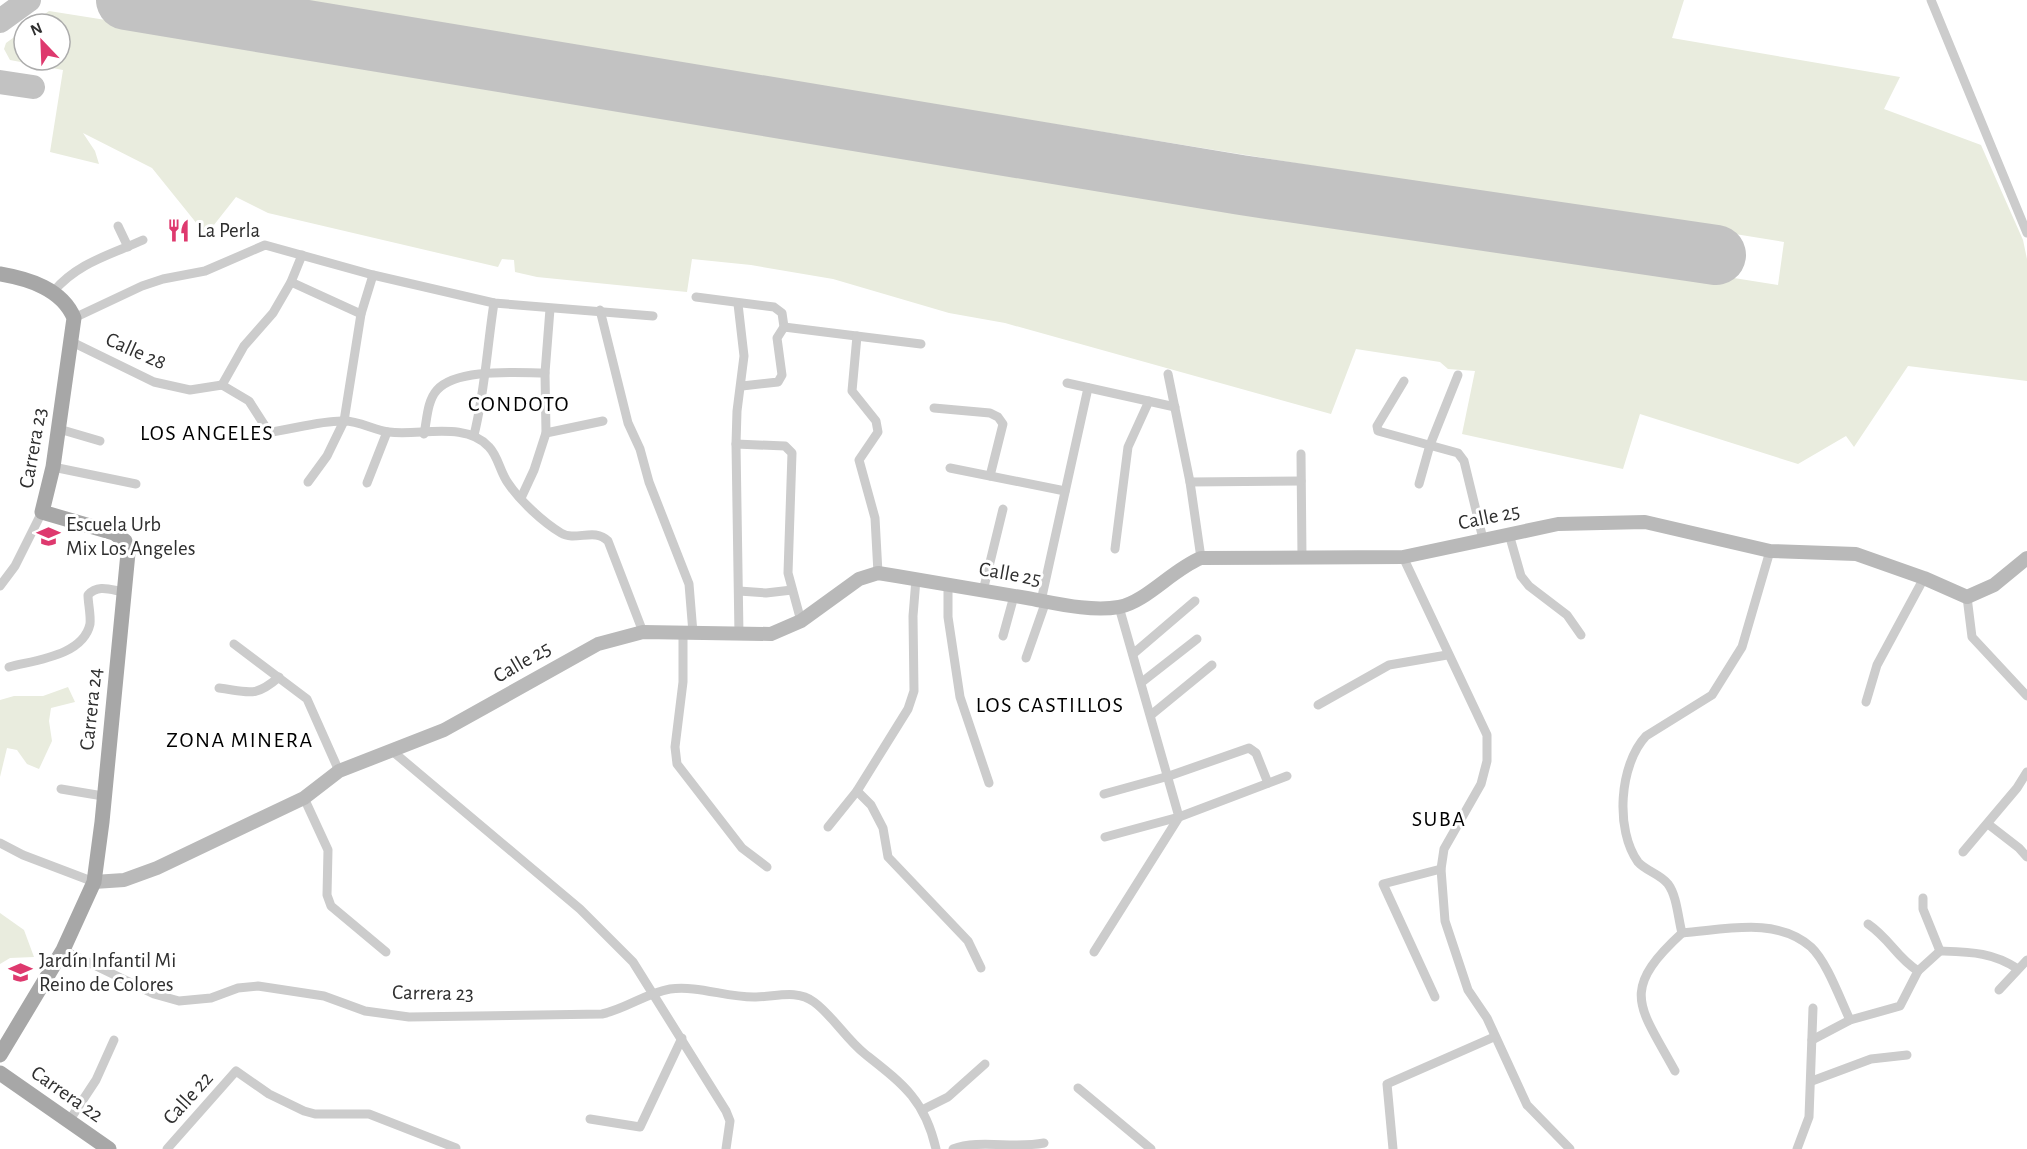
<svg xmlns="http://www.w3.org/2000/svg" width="2027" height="1149" font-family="'Alegreya Sans',sans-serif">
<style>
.green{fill:#e9ecde}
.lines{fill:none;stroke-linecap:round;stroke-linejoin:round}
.taxiway{stroke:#c2c2c2;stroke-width:24}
.runway{stroke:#c2c2c2;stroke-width:60}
.street{stroke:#ccc;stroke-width:9}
.secondary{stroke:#b9b9b9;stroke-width:14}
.primary{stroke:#a7a7a7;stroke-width:15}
.labels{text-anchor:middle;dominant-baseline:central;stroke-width:6;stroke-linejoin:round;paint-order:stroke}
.poi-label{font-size:21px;fill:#2f2f2f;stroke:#fff;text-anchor:start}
.street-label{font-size:21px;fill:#2f2f2f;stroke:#fff}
.neighbourhood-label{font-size:22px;letter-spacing:1.5px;fill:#000;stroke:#fff}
</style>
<rect width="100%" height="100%" fill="#fff"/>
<g class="green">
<polygon points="286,0 1684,0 1672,38 1900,77 1884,109 1981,145 2023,240 2027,259 2027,381 1908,366 1854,447 1846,436 1798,464 1640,414 1623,469 1462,434 1475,371 1448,369 1440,362 1356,349 1331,414 1005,323 949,313 833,279 751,265 692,259 687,292 537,277 515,272 514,260 502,259 498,267 268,213 236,197 206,235 152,168 83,133 95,151 99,164 50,152 63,70 10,60 4,49 6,43 24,30 24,60 60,60 60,24 31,24 49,11 1778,285 1784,242"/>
<polygon points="68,687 75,702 51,708 49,721 52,741 39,769 27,764 17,750 7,748 0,777 0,700 14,696 43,696"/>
<polygon points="0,913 24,930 34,957 10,958 0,964"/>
</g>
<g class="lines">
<g class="taxiway">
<polyline points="0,21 29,0"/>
<polyline points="0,82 33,87"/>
</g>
<polyline class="runway" points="126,0 1241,185 1716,255"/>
<g class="street">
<polyline points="1931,0 2027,233"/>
<polyline points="118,226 128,247"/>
<polyline points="291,282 361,314"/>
<path d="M53,292C77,263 110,255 143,240"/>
<polyline points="696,297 774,307 782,313 784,327 777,338 782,375 778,382 742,386"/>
<polyline points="738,304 744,356 737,411 736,444 739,635"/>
<polyline points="600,310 628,423 640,449 649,482 689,584 693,633"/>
<polyline points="74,318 142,286 163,279 205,271 265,245 373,275 494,303 653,316"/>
<polyline points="784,327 921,344"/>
<polyline points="857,336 852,391 876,421 878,432 859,460 875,518 878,573"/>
<polyline points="72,342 154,382 190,390 222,385"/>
<polyline points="1168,374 1190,482 1201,558"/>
<polyline points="1404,381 1377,426 1378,431 1458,453 1464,461 1483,539"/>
<polyline points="1067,383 1175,407"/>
<path d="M222,385L249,401L265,426L272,432C293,429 324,420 344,421C359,421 374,430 389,432C420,436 466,421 489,447C498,456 500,472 508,483C520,501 543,522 561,533C576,542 594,527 608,541L643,632"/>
<polyline points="222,385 244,346 273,313 291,282 302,255"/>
<polyline points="934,408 990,413 998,417 1003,424 990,476"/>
<polyline points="59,429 100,441"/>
<polyline points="546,433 603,421"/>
<path d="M424,434C427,420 427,401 437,390C457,368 517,373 545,373"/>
<path d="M474,435C485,392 487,347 494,303"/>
<polyline points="736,444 785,446 792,453 788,573 801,621"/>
<polyline points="1301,454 1302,557"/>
<polyline points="53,467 136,484"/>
<polyline points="950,468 1065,491"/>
<polyline points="308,482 327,456 344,421 361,314 373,275"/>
<polyline points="1190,482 1301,481"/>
<polyline points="367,483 387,432"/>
<polyline points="1419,484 1430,445 1458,375"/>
<polyline points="521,498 534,470 546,433 545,373 550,309"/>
<polyline points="1509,534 1521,576 1529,586 1567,615 1581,635"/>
<polyline points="1115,549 1128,447 1149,401"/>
<polyline points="1403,557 1487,735 1487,761 1481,784 1444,849 1441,869 1445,921 1468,990 1487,1018 1527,1105 1570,1149"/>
<polyline points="948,584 948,617 960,697 989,783"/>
<polyline points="0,586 15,566 42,512"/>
<polyline points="739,591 766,593 792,590"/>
<polyline points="983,591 1003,509"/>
<polyline points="1967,597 1972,637 2027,696"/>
<polyline points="1041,601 1088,388"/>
<polyline points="683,633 683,682 675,747 677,764 742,848 767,867"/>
<polyline points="1003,636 1014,596"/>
<polyline points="234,644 307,699 339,771"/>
<polyline points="1133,654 1195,601"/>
<polyline points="1026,658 1046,601"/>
<path d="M9,667C35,660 83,656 90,624C91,615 88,603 88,595C98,584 111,590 124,592"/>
<polyline points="1142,682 1197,639"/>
<path d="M219,688C249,692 255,698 279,677"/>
<polyline points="1866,702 1877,665 1924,578"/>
<polyline points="1318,705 1389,665 1447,655"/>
<polyline points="1151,715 1212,665"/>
<polyline points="391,750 580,909 633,962 726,1111 730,1121 726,1149"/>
<polyline points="61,789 103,796"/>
<polyline points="857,791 871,805 883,828 888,857 968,941 981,968"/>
<polyline points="1104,794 1169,776 1249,748 1256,753 1268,783"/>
<polyline points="304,798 328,850 327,895 331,906 386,952"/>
<polyline points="1988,824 2019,848 2027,857"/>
<polyline points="828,827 857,791 908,709 914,691 913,616 916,579"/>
<polyline points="1105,837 1179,817 1287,776"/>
<polyline points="0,843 23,855 94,882"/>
<polyline points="1963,852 2017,788 2027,772"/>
<polyline points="1923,898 1923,909 1940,951"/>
<path d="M1868,924C1891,940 1896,957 1918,971"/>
<path d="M1682,933C1724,930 1776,916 1811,947C1827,962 1840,999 1850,1020"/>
<path d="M63,950L154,994L179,1001L211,998L238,988L258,986L324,996L365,1011L409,1017L602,1014C626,1009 646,993 670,989C698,985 728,998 756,997C775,997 797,989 814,1002C833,1016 846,1039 865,1054C903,1084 925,1100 936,1149"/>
<polyline points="1094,952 1179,817 1119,607"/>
<polyline points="1999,990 2027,960"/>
<polyline points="1435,997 1383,884 1441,869"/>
<path d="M1812,1040L1850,1020L1900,1006L1918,971L1940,951C1970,952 1993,952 2018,969"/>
<path d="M1675,1071C1639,1005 1619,991 1682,933C1678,918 1677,896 1668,884C1660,874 1646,871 1638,862C1615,830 1619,765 1646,736L1712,695L1742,647L1770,551"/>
<polyline points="1812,1081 1871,1059 1907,1055"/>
<polyline points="1078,1088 1151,1149"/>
<polyline points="924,1109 948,1097 985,1064"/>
<polyline points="590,1119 640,1127 682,1038"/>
<polyline points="69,1121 96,1080 114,1040"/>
<polyline points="167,1149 236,1071 269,1094 304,1111 315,1114 369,1114 456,1148"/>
<path d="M953,1149C979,1139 1014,1149 1044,1143"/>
<polyline points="1393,1149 1387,1084 1494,1037"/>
<polyline points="1797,1149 1809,1117 1813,1008"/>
</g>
<path class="secondary" d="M94,882L124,880L157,868L304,798L339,771L444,730L598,644L643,632L771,634L801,621L859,579L878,573C928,581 978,590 1027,598C1055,603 1090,612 1119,607C1146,602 1173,569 1201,558L1403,557L1558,524L1645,522L1770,551L1856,554L1924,578L1967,597L1994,585L2027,558"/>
<g class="primary">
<path d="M0,274C29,279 62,289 74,318L53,467L42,512L114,533L125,541L128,553L102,822L94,882L63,950L0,1055"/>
<polyline points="0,1073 109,1149"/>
</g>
</g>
<defs>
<symbol id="restaurant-bare" viewBox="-9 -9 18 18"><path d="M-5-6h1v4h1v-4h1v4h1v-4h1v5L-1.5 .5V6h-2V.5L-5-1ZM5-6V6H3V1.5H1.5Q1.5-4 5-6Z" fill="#de396e" stroke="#fff" stroke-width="2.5" paint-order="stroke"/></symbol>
<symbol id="school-bare" viewBox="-9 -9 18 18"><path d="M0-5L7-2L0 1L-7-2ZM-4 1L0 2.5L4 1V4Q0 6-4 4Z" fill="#de396e" stroke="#fff" stroke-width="2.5" paint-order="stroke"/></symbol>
</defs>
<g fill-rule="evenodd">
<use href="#restaurant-bare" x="162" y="214" width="33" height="33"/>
<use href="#school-bare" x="32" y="520" width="33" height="33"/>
<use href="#school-bare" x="4" y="956" width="33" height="33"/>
</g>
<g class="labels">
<g class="poi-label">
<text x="197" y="230">La Perla</text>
<text x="66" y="524">Escuela Urb<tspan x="66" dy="24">Mix Los Angeles</tspan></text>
<text x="39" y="960">Jardín Infantil Mi<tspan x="39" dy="24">Reino de Colores</tspan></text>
</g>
<g class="street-label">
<text transform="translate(136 351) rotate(24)">Calle 28</text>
<text transform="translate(33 448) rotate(-80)">Carrera 23</text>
<text transform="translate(1489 517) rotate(-12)">Calle 25</text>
<text transform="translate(1010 574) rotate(10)">Calle 25</text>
<text transform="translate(522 662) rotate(-30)">Calle 25</text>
<text transform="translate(91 709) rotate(-84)">Carrera 24</text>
<text transform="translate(433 993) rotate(1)">Carrera 23</text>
<text transform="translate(67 1094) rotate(35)">Carrera 22</text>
<text transform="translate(188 1098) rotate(-48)">Calle 22</text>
</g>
<g class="neighbourhood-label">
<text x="519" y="404">CONDOTO</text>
<text x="207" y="433">LOS ANGELES</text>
<text x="1050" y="705">LOS CASTILLOS</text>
<text x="240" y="740">ZONA MINERA</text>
<text x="1439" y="819">SUBA</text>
</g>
</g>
<g transform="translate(42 42) rotate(337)"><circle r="28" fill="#ffffff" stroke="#acacac" stroke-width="1.5"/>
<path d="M0-4.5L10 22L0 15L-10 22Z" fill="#de396e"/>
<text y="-9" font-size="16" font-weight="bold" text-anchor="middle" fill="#2f2f2f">N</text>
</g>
</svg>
